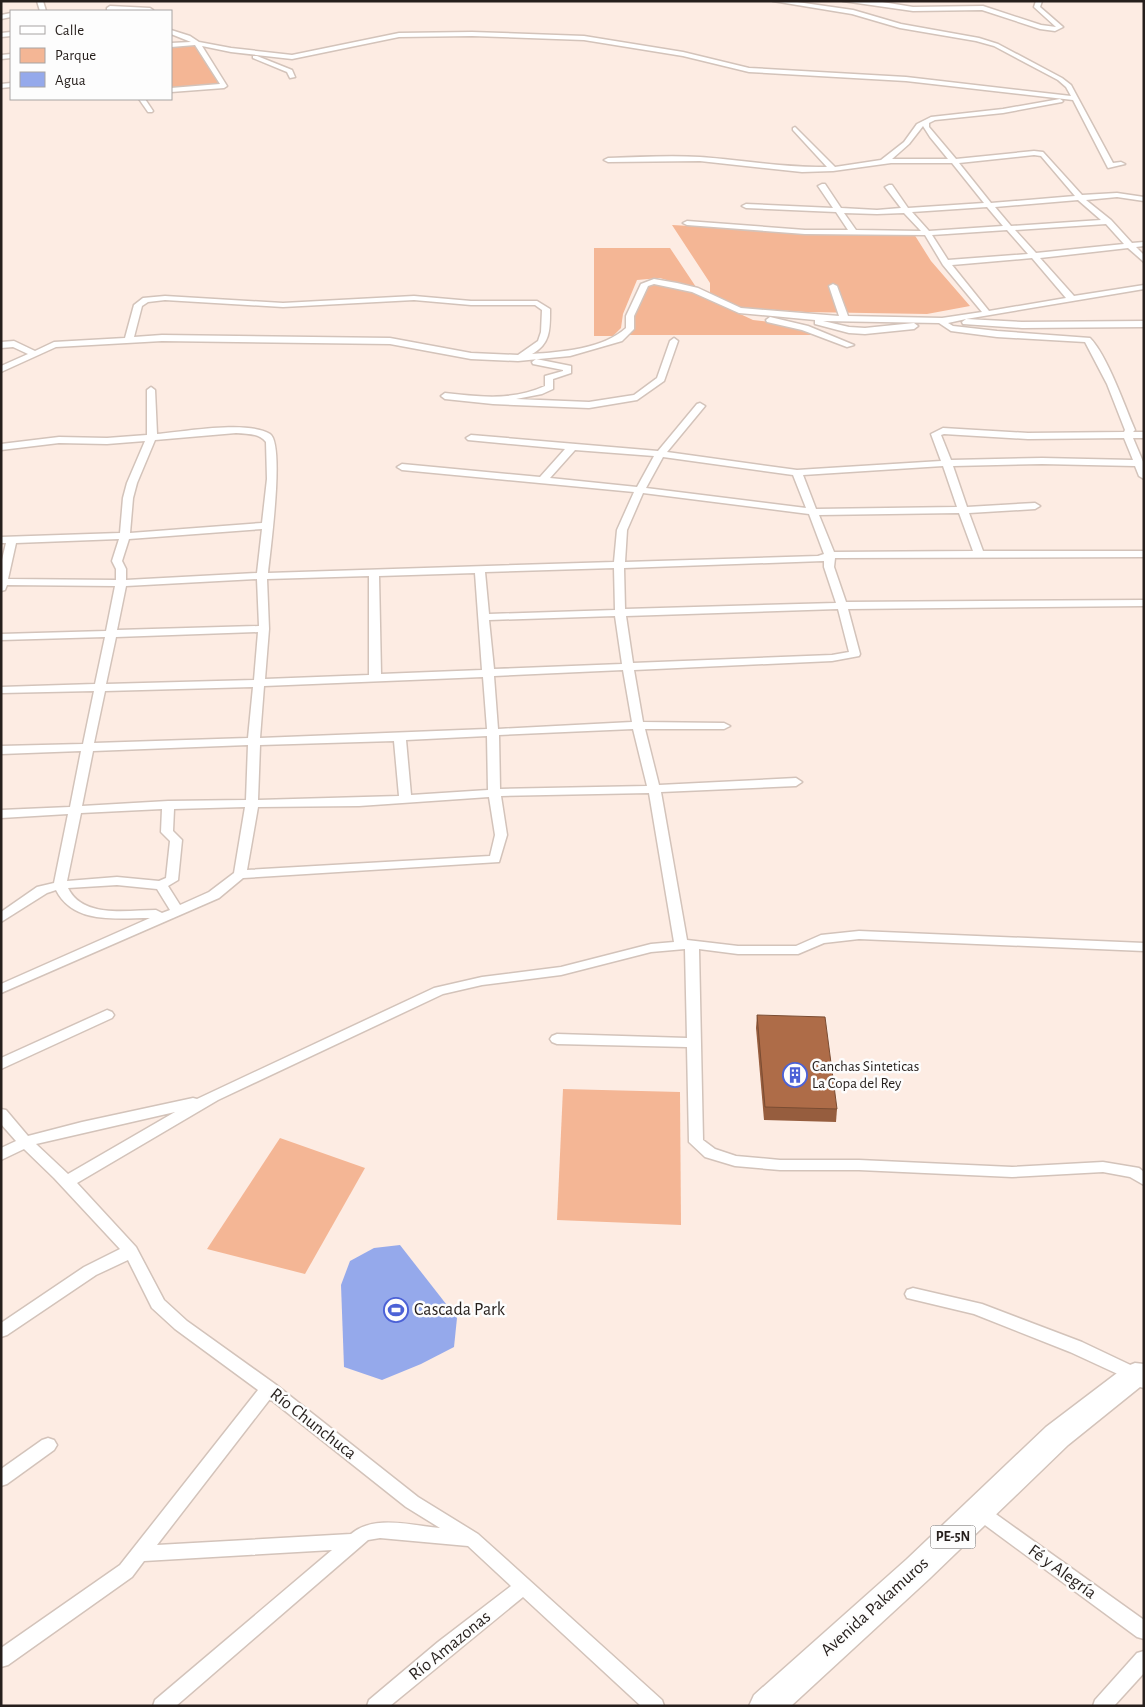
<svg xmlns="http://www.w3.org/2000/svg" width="1145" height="1707" font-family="'Alegreya Sans',sans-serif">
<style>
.green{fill:#f4b695}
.water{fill:#95a9eb}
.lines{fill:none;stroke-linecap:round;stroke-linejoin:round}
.street-casing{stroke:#d3c3ba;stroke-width:3}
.highway-casing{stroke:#d3c3ba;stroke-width:3}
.street{fill:#fff;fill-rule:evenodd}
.highway{fill:#fff;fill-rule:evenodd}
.wall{fill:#965d3e}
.building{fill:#ae6c48;stroke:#7a4c32}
.labels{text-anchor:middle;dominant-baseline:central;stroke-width:5;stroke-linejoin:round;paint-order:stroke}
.shield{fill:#fdfdfd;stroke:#666260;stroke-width:1}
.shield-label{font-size:14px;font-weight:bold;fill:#261f1c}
.poi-label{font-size:15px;fill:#261f1c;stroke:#fdfdfd;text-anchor:start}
.near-poi-label{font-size:18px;fill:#261f1c;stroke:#fdfdfd;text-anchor:start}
.near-street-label{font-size:18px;fill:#261f1c;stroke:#fdfdfd}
</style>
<rect width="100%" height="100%" fill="#fdece3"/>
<g class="green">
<polygon points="196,44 221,85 171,89 171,46"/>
<polygon points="672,225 854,235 914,234 931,261 970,306 927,314 805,312 735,307 710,295 710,283"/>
<polygon points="594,248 670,248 698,290 660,278 637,280 623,314 621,328 613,336 594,336"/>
<polygon points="647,282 689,290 753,320 778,323 821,335 621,335 628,330"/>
<polygon points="563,1089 680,1092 681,1225 557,1220"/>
<polygon points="280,1138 365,1168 305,1274 207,1249"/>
</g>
<polygon class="water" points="400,1245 457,1318 454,1347 421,1364 382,1380 344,1367 341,1285 350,1261 374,1248"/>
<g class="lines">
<defs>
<g id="street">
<polygon points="37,1 43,1 46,11 40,11"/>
<polygon points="773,1 790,1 853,10 901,24 979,38 998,44 1062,78 1071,85 1113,163 1121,162 1125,164 1108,168 1073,100 906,81 749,72 683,56 584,40 472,36 399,37 292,59 231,52 202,46 227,86 224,88 171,92 171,88 220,84 195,45 171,47 171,43 191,42 171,34 171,30 190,36 199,42 231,48 292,55 399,33 472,32 584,36 683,52 749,68 906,77 1071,96 1066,87 1058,80 994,46 976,41 900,28 852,14"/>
<polygon points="843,1 876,1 913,7 983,6 1041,25 1056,27 1034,7 1036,1 1042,1 1040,7 1063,27 1055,31 1040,29 982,10 913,11"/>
<polygon points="110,6 150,8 153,10 107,11 107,8"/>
<polygon points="11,13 11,17 1,19 1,15"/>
<polygon points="11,32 11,36 1,37 1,33"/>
<polygon points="11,54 11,58 1,59 1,55"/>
<polygon points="253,56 257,56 292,70 295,77 290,78 287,72 253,58"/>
<polygon points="11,83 11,87 1,88 1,84"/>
<polygon points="139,99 145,99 153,111 152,112 148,112"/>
<path d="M1060,99L1063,101L1062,102L1003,113L935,120L929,123V127L956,159L1034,151L1043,152L1082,195L1117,193L1144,197V201L1117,197L1086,200L1111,220L1132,243L1144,242V246L1136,247L1144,255V262L1128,248L1040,258L1074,296L1144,285V289L966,319L1022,322L1144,321V327L1022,328L963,324L962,322L966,319L948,323L953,326L997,331L1090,338C1107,355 1125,407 1135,430L1133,432H1144V438H1133L1144,464V479L1139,476L1135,466L1042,464L953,466L967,507L1035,503L1040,506L1035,509L969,513L983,551H1144V557L835,558L834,567L846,602L1144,600V606L848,609L860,654L859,656L832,661L634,670L643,722L724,723L730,726L724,729H645L659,785L796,778L802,782L796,786L661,792L687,940L738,946H796L821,935L859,931L1144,943V951L859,939L824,943L798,954H738L699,949L703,1140L715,1149L736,1156L780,1160H859L1012,1167L1103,1162L1139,1168L1144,1172V1185L1130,1177L1103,1172L1012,1177L859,1170H780L735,1166L705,1157L689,1142L687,1047L557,1044L552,1042L550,1039L552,1036L557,1034L687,1038L685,949L651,952L561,975L482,985L443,994L218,1100L77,1183L136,1247L164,1300L187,1321L275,1384L418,1497L478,1534L662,1700L664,1706H641L523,1597L390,1706H367L369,1700L438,1642L511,1586L468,1546L380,1538L368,1540L176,1706H153L155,1700L332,1550L144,1561L132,1577L8,1665L1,1667V1648L120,1565L258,1390L175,1329L152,1308L128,1260L96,1275L7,1335L1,1337V1323L84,1267L120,1249L54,1178L24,1149L1,1160V1148L16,1141L1,1124V1109L6,1110L28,1136L82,1122L193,1098L197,1099L434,988L482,977L561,967L651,944L674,942L649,793L501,796L507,835L499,862L243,878L219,898L1,993V984L150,918C117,918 74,925 56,890L47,893L1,922V912L37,887L54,883L68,814L1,818V810L70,807L81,751L1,754V746L83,744L94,691L1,693V687L95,684L105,637L1,640V634L106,631L115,586L7,585L5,590L1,591V564L6,543H1V537L120,533L123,498L127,483L145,441L107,444L59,443L1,450V444L59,437L107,438L147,435V390L151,387L155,390L157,434C184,432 247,420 270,434C285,444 270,552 268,573L614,562L617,530L634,492L402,470L397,467L402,464L540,477L565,449L468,440L466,438L471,435L658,451L697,404L700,403L705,406L667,452L797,470L941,461L931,434L943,428L1028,433L1124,432L1125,430L1107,384L1085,342L997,337L951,331L939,323L823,321L849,327L865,328L914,323L918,326L914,329L865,334L849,333L815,324V320L739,313L692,292L654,284L648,286L634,316V329L622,341L570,356L518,361L471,359L390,344L162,341L56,347L1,372V366L28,354L13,347L1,348V342L14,341L35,351L54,342L125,338L134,305L143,298L165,296L283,303L414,296L471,301H537L550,309C550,328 551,344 532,354C561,352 603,349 626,328V316L641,284L654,279L677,283L698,288L741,308L839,316L829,286L833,284L837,286L848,316L942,318L982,312L943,265L925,235L805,234L687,225L683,223L687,221L805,230H848L836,212L746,208L742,206L746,204L833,208L818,186L822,184H825L841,208L877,210L901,208L885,187L889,185H892L908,208L984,203L952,163H891L833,171L802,172L700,161L608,162L604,160L608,158C639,157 670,155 700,157C743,160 785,168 827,167L793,130V128L795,127L835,167L881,160L904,142L917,124L931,117L1003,109ZM923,126L930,137L948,159H892L909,144ZM1034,155L1041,156L1075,196L991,203L959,163ZM1078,200L1101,220L1011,226L995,207ZM987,207L1003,226L929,231L912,212ZM844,213L877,214L904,213L921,231L856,230ZM1106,224L1124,244L1036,253L1015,230ZM1007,230L1028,254L948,260L932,235ZM1032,258L1066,298L989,311L952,265ZM165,300L283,307L414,300L471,305H535L542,310L541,332L538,341L518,355L471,353L390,338L162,335L134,337L142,306L148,302ZM236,433C247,434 259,433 266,442L267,479L262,523L130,533L133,498L137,483L155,440ZM944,434L1028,439L1124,438L1133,460L1042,458L951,460L941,435ZM575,450L654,456L637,487L550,478ZM663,457L793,475L806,508L646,488ZM943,466L957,507L816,509L803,475ZM643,493L809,514L824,554L818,556L625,562L627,530ZM959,513L973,551L834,552L819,515ZM262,529L257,573L126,580V569L122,561L129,539ZM119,539L112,561L116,569V580L8,579L16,543ZM823,561H824V567L836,603L625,609L624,568ZM614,568L615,610L489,614L485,572ZM475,573L482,670L381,674L379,576ZM369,576V675L265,679L269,629L267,579ZM257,579L259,626L117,630L126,586ZM838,609L849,652L832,655L633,663L626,616ZM615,616L622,664L494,669L489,620ZM258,632L254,680L106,684L116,637ZM623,670L632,722L498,729L494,676ZM483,677L487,729L260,738L264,686ZM253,687L248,738L94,743L105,691ZM633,729L647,786L500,789L499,735ZM487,736L488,790L411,795L406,740ZM394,741L399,796L258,800L260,745ZM248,745L246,800L168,801L82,806L93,751ZM489,797L495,835L490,856L247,870L258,807L359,806ZM245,807L234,873L209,892L180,905L168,886L178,880L182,840L173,831L174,809ZM162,809L161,832L170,841L166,878L159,881L117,877L67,881L81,813ZM117,885L157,889L170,910L162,913L156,910C128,910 83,919 68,888ZM175,1112L68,1174L36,1144ZM270,1399L406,1507L440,1528C413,1526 374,1514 351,1534L157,1545Z"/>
<polygon points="770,317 808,326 854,345 847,347 802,330 767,322 766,320"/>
<path d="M674,338L678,341L664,381L637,400L589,408L493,404L445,399L441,396L445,393C480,397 512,401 545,386V376L563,371V370L533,364L532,362L536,359L571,366V373L553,379V389L542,394L516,399L589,402L634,395L657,378L670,341Z"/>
<polygon points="107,1010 112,1012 114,1015 112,1018 1,1069 1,1058"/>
<polygon points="913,1288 982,1304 1082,1342 1141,1370 1143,1375 1141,1380 1135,1382 1070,1352 974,1314 907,1298 905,1294 907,1290"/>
<polygon points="48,1438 54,1440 57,1445 54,1450 7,1484 1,1486 1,1469 42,1440"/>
<polygon points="980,1505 986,1507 1144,1620 1144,1639 1137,1637 974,1517 971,1512 974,1507"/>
<polygon points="1144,1651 1144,1673 1114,1706 1093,1706 1095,1700 1137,1653"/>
</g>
<polygon id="highway" points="1135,1363 1144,1364 1144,1388 1140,1387 1068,1445 929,1579 791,1706 749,1706 754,1695 907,1559 1046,1427 1125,1367"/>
</defs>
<use href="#street" class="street-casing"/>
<use href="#highway" class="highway-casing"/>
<use href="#street" class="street"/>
<use href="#highway" class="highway"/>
</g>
<polygon class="wall" points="757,1015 837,1109 836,1122 764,1120 756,1028"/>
<polygon class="building" points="757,1015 825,1017 837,1109 765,1107"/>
<defs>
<symbol id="building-ring" viewBox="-11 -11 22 22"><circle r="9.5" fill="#fdfdfd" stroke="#4b61d6" stroke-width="1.5"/><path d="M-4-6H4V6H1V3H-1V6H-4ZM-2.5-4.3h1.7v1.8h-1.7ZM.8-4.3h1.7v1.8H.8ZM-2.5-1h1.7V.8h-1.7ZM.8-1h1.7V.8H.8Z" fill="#4b61d6"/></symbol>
<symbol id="stadium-ring" viewBox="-11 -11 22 22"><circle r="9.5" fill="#fdfdfd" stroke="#4b61d6" stroke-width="1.5"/><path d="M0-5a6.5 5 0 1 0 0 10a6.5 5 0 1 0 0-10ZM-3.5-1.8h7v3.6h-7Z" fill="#4b61d6"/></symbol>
</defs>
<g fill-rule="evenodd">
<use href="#building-ring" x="781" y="1061" width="28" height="28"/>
<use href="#stadium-ring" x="382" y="1296" width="28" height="28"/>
</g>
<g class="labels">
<rect class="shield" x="930.5" y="1525.5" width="45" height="23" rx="4"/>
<g class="shield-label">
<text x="953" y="1537">PE-5N</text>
</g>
<g class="poi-label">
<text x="812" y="1066">Canchas Sinteticas<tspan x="812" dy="17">La Copa del Rey</tspan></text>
</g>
<g class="near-poi-label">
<text x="414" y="1310">Cascada Park</text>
</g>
<g class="near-street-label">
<text transform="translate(313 1424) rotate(38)">Río Chunchuca</text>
<text transform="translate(1062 1572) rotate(36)">Fé y Alegría</text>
<text transform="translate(875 1607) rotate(-42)">Avenida Pakamuros</text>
<text transform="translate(450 1646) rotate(-39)">Río Amazonas</text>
</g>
</g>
<rect width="1145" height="1707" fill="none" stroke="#261f1c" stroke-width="5"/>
<rect x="10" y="10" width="162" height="90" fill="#fdfdfd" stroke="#a7a4a3"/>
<rect x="20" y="26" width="25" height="8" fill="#ffffff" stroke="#a7a4a3"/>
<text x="55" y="35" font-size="15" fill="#261f1c">Calle</text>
<rect x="20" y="48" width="25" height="15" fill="#f4b695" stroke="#a7a4a3"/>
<text x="55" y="60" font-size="15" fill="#261f1c">Parque</text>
<rect x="20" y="72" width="25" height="15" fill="#95a9eb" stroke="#a7a4a3"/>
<text x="55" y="85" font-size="15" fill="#261f1c">Agua</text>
</svg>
